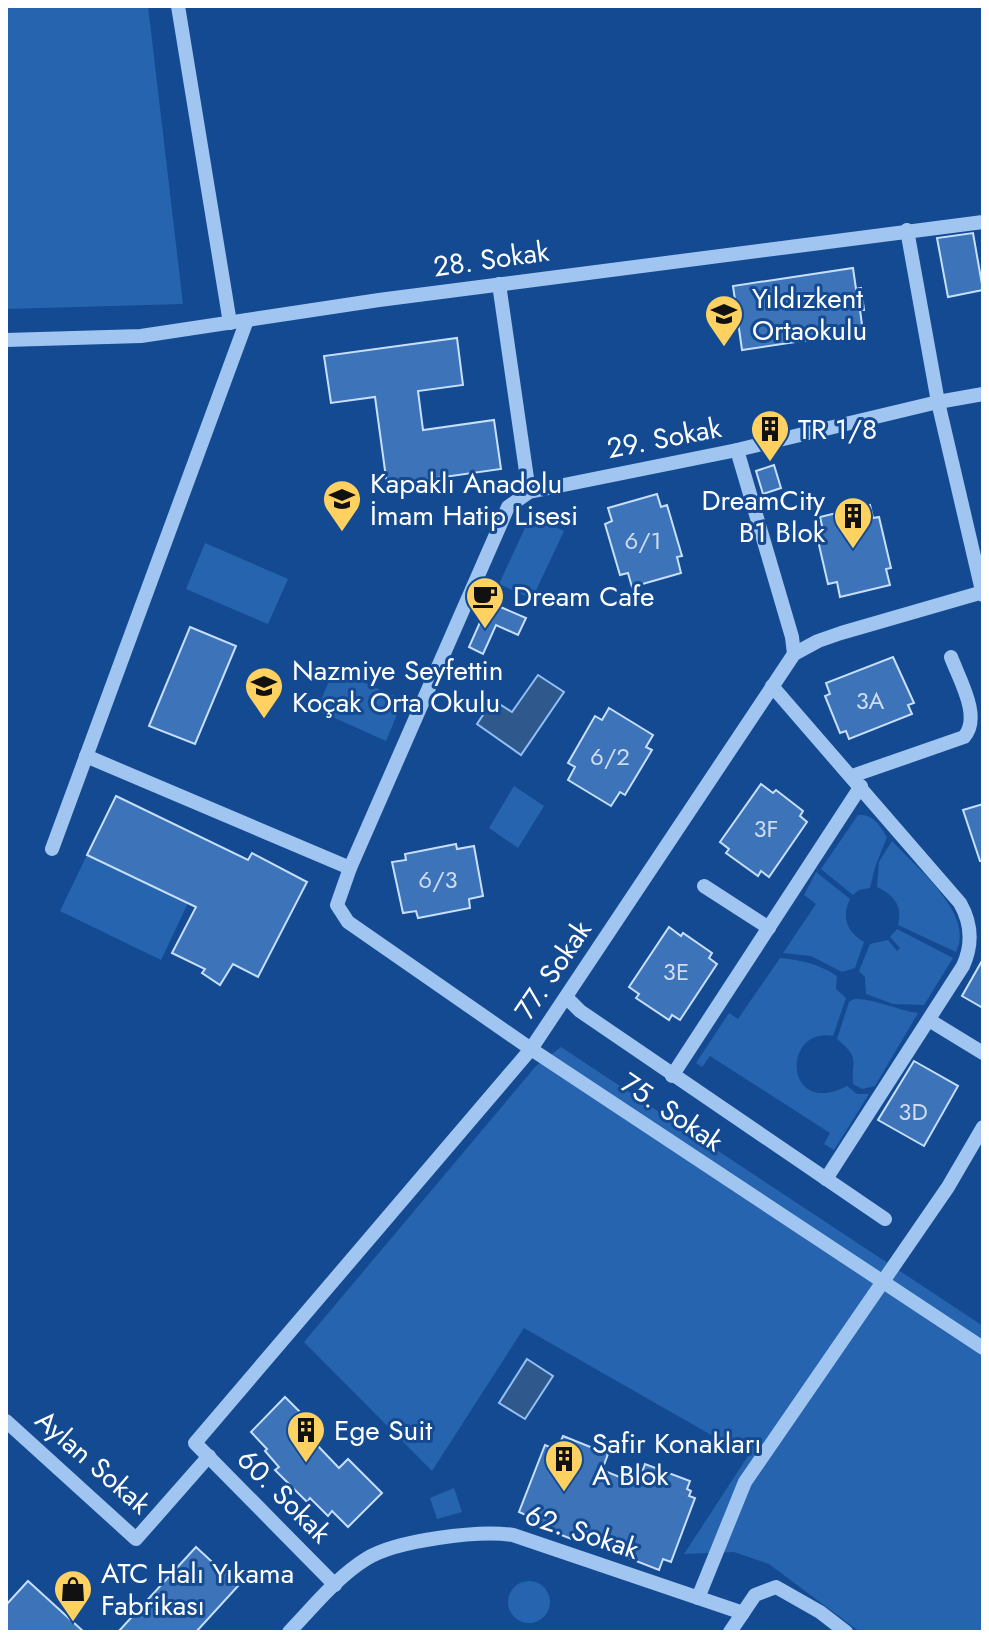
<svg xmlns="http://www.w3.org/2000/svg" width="989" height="1638" font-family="Jost,sans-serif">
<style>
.green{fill:#2664b0}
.water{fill:#2f588c;stroke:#92c0f4;stroke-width:2}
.building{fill:#3d74b9;stroke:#c7dffc;stroke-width:2}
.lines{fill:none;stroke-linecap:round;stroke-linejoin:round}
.minor{stroke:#a0c5f1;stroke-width:14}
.labels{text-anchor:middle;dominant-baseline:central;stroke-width:6;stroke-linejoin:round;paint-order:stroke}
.number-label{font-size:24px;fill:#cedcee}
.street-label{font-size:28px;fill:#fff;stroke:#144a91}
.poi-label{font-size:28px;fill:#fff;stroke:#144a91;text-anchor:start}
</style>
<rect width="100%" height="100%" fill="#144a91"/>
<g class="green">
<polygon points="6,6 148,6 183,304 6,309"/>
<polygon points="531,515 564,531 532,599 499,584"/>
<polygon points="205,543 288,579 268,624 186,589"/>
<polygon points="334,669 403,700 386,741 317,710"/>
<polygon points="514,786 544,806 518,848 489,828"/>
<path d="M858,815C874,814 879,825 887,837L875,867L870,888L859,890L853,895L821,869Z"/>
<path d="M892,841C916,867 976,915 956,952L898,925C903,906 894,895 877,887L879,862Z"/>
<polygon points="87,855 188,903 161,960 60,911"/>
<path d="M816,872L850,899C841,917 847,932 864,942L855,968L842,972L811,956L783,953L816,904L804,895Z"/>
<polygon points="897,929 953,958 924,1005 893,1004 866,994 865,977 859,971 870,944 888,940 897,951 900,948 890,937"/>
<path d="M780,958C801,960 819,964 837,976L836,989L846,998L833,1036C782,1026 783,1119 847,1086L857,1094H869L834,1150L824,1144L830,1133L710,1056L702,1067L696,1063L729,1013L738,1019Z"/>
<path d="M854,999C874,998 896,1010 918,1013L875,1086L862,1089L853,1084C851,1059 861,1059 837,1039L849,1002Z"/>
<polygon points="561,1047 983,1326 983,1632 860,1632 769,1564 734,1552 684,1554 748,1456 524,1328 432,1471 304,1342 536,1066"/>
<polygon points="454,1488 462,1512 437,1519 430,1498"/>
<circle cx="529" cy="1602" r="21"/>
</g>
<g class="water">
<polygon points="538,675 564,692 521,755 477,724 493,700 512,712"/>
<polygon points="527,1359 553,1376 525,1419 499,1403"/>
</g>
<g class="building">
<polygon points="973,233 983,290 948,297 937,238"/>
<polygon points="853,268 856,289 861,288 864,310 860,310 863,332 742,350 733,286"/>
<polygon points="457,338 463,385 418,391 423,430 494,420 501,469 387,485 375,397 331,403 324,356"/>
<polygon points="774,465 781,488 763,494 756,471"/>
<polygon points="657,494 661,507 667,505 682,556 677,557 681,573 632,587 628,573 620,575 605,524 612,521 608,508"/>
<polygon points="870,505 873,518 879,517 891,568 886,569 890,585 840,597 837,582 828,584 816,532 823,530 820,517"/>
<polygon points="489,602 526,618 518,635 496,625 483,654 469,647"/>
<polygon points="190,627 236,646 195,744 149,726"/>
<polygon points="893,657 914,703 908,705 912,714 849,739 846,731 840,733 825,696 830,694 826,683"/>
<polygon points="609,708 653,735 646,747 652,750 625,795 620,792 611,806 568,780 575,767 568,763 595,716 602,720"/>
<polygon points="761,784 773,793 776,790 803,811 800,816 807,822 769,877 761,871 758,876 726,853 729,849 720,842"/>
<polygon points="116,796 248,860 252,853 307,882 258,977 233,964 220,985 202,973 205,969 172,953 196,907 87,855"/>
<polygon points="983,804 983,861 980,861 963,810"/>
<polygon points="456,844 457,849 474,846 483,896 469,899 470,908 418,918 416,911 403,913 392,862 406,860 405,854"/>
<polygon points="669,927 681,936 683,933 712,953 709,958 717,964 680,1020 672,1015 669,1020 636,998 639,994 629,987"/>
<polygon points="983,959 983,1008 962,996"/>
<polygon points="914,1061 958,1086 924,1146 878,1120"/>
<polygon points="285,1397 324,1436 316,1444 339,1468 348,1459 382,1493 348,1527 332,1511 328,1516 310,1498 307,1502 275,1470 279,1467 265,1451 267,1449 251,1432"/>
<polygon points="563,1436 608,1454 602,1470 632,1482 634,1476 640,1478 645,1464 690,1481 687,1489 691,1491 689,1496 695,1498 671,1562 663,1559 659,1570 613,1552 617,1544 578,1529 574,1540 528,1522 530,1517 519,1512 545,1445 557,1450"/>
<polygon points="196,1547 238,1586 196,1632 118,1632"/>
<polygon points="28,1581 84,1632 6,1632 6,1605"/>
</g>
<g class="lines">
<g class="minor">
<polyline points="178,6 230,323"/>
<polyline points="907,230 938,402 983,595"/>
<polyline points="499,284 529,492"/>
<polyline points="6,340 141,336 379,300 983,222"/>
<polyline points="983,394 938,402 737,450 529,492 508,507 350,868 337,905 348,922 531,1049 983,1348"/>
<polyline points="737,450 792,637 794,654"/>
<path d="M772,686L960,903C972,924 973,944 963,966L826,1179"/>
<polyline points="86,756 350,868"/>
<path d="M852,776L964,737C982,717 959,679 951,657"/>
<polyline points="52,849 247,320"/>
<polyline points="704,886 769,928"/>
<polyline points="567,998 580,1011 885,1219"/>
<polyline points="929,1020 983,1053"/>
<polyline points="672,1076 861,786"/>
<polyline points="6,1421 136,1539 209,1456"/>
<polyline points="335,1585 195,1443 531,1049 794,654 818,641 841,633 983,592"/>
<polyline points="698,1598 745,1482 948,1187 983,1127"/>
<path d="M289,1632C313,1607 337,1577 366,1559C396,1540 479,1530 513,1535L743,1613"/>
<polyline points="730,1632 755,1595 776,1587 820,1612 846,1632"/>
</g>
</g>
<defs>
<symbol id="school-pin" viewBox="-11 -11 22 30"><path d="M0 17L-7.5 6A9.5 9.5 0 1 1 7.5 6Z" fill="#ffd161" stroke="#144a91"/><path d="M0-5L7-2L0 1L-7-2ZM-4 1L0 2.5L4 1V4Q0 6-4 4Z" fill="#111"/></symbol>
<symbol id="building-pin" viewBox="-11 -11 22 30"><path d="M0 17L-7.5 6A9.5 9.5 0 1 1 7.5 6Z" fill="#ffd161" stroke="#144a91"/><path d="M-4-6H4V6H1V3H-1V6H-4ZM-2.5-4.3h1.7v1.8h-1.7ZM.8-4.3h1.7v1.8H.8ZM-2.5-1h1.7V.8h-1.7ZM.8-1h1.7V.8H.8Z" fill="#111"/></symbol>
<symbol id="cafe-pin" viewBox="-11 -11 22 30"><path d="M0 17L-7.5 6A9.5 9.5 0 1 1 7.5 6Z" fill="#ffd161" stroke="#144a91"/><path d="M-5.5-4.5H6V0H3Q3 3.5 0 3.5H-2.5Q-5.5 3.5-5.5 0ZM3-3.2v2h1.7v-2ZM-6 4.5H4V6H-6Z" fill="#111"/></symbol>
<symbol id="shop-pin" viewBox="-11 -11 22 30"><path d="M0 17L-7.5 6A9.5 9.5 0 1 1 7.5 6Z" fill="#ffd161" stroke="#144a91"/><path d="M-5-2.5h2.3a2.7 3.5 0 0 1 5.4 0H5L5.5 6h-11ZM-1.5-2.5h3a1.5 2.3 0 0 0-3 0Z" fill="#111"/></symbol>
</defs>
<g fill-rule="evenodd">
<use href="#school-pin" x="702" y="292" width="44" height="60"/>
<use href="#building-pin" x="748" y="407" width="44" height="60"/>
<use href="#school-pin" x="320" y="477" width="44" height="60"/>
<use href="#building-pin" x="831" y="494" width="44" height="60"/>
<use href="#cafe-pin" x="463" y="574" width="44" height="60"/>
<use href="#school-pin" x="242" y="664" width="44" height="60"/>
<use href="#building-pin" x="284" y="1408" width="44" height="60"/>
<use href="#building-pin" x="542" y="1437" width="44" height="60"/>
<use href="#shop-pin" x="51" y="1567" width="44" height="60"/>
</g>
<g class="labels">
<g class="number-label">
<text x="643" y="540">6/1</text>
<text x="870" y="700">3A</text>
<text x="610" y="756">6/2</text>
<text x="766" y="828">3F</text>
<text x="438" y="879">6/3</text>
<text x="676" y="971">3E</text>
<text x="913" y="1111">3D</text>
</g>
<g class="street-label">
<text transform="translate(491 259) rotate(-8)">28. Sokak</text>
<text transform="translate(664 438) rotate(-11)">29. Sokak</text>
<text transform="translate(553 970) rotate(-56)">77. Sokak</text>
<text transform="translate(672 1112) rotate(34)">75. Sokak</text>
<text transform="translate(93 1462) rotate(41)">Aylan Sokak</text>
<text transform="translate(284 1496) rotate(45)">60. Sokak</text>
<text transform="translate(582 1532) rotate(18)">62. Sokak</text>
</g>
<g class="poi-label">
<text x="752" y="298">Yıldızkent<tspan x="752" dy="32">Ortaokulu</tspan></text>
<text x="798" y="429">TR 1/8</text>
<text x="370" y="483">Kapaklı Anadolu<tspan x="370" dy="32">İmam Hatip Lisesi</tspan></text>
<text x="825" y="500" text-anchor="end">DreamCity<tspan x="825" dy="32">B1 Blok</tspan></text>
<text x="513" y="596">Dream Cafe</text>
<text x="292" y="670">Nazmiye Seyfettin<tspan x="292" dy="32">Koçak Orta Okulu</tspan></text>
<text x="334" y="1430">Ege Suit</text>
<text x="592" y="1443">Safir Konakları<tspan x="592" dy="32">A Blok</tspan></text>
<text x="101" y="1573">ATC Halı Yıkama<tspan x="101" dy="32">Fabrikası</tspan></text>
</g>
</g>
<rect width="989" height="1638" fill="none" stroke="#ffffff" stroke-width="16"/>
</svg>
